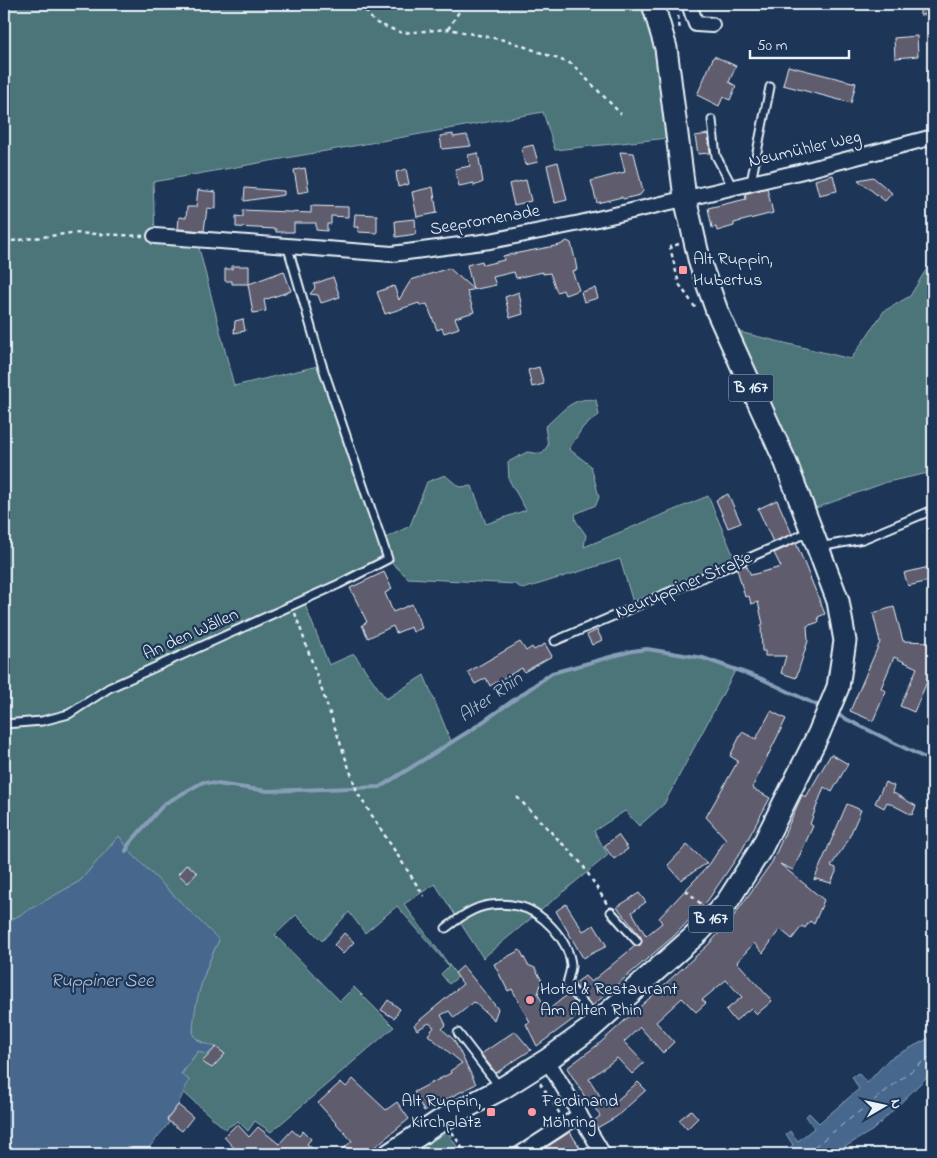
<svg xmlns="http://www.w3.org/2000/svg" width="937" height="1158" font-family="'Indie Flower',sans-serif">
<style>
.green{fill:#4c7479;stroke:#9ab2b8}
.water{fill:#46678c;stroke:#879eb7}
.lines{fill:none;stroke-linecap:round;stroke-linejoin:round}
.stream{stroke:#879eb7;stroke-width:4}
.ferry{stroke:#afc1d2;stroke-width:1;stroke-dasharray:6 5;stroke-linecap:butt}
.building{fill:#5f5b6e;stroke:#e8f1f8}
.service-casing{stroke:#e8f1f8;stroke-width:11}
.minor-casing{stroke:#e8f1f8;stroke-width:18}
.primary-casing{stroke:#e8f1f8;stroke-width:25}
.path{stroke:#e8f1f8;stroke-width:2.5;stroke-dasharray:4 4;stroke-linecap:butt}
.service{stroke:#1d3557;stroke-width:7}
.minor{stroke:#1d3557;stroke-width:14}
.primary{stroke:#1d3557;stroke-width:21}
.poi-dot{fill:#ff9aa2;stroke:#1d3557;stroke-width:2}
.labels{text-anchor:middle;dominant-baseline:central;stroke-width:4.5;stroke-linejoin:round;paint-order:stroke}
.shield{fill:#1d3557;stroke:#abb9c8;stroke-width:1}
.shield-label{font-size:16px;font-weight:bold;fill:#e8f1f8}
.street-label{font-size:18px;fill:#e8f1f8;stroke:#1d3557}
.poi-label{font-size:18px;fill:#e8f1f8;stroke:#1d3557;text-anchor:start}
.water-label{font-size:19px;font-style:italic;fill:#afc1d2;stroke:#1d3557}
</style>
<rect width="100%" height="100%" fill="#1d3557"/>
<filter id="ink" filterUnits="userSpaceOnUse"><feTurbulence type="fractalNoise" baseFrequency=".02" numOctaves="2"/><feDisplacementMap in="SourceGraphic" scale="10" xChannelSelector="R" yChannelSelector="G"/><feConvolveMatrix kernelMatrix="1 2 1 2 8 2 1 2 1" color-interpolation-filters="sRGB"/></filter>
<g filter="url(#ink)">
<g class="green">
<path d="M4,4H645L649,16L669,138L555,150L543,112L153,182L155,236L197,240L234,386L322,365L381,540L410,526L427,482L445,475L459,487L472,486L486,524L526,510L509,480L508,462L527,452L542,454L548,445L545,427C562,412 572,396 596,400L599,415L583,427L569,449L591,466L599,497L596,505L575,514L576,521L586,535L584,547L708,496L737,564L634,606L620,559L523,589L515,584L408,578L388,559L303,600L329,665L354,654L386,699L424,675L451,741L474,728L552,673L632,651L647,649L703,658L736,669L664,804L639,826L625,811L594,831L608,855L483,958L435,884L404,904L458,977L449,984L441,974L449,966L397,906L365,933L349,912L322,941L296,915L275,935L340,1001L354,987L394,1027L271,1132L255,1121L248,1131L238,1121L225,1129L182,1091L189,1080L181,1075L198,1051L209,1054L218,1061L225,1054C214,1045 201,1044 193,1035C193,1002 205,969 219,940L133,855L119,836L80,881L4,924Z"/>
<polygon points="933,263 933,472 887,482 816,508 739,332 851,359 884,311 910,296 929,265"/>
<polygon points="440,1121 462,1154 390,1154"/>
</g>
<g class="water">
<path d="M119,836L133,855L219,940C205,968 193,1003 193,1035L200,1042L216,1047L207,1055L198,1051L181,1074L189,1080L178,1105L167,1119L169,1123L144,1154H4V924L80,881Z"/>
<polygon points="933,1036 933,1076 930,1074 873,1130 833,1154 781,1154 793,1145 786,1134 790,1131 798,1141 814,1128 806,1116 809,1113 819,1123 859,1089 852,1077 858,1073 867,1083 889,1059"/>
</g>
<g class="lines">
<g class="stream">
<polyline points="834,713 933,762"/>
<polyline points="126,851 129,844 164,804 203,782 268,791 380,787 474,728 552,673 632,651 647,649 703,658 762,679 823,708"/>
</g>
<polyline class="ferry" points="805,1154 933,1054"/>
</g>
<g class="building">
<polygon points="920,4 933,4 933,14 920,15"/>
<polygon points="917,36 918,56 895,58 894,38"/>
<polygon points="714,56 736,66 729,82 736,86 730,100 723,97 719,106 697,95"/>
<polygon points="788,66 856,83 851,103 783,85"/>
<polygon points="453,134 453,137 467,135 471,146 442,149 440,136"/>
<polygon points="708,134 710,153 698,154 695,136"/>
<polygon points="533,145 538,162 525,165 521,148"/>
<polygon points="620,152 634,153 643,191 640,195 623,199 622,197 597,203 591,181 625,172"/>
<polygon points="478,153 483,182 474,186 474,183 459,186 455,169 470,166 468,155"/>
<polygon points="558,162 567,200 555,203 547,165"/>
<polygon points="305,168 309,191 298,193 294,170"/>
<polygon points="406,169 409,184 398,187 396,172"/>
<polygon points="833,175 837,191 819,195 815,180"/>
<polygon points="873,177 892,193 885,201 858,180"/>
<polygon points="526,180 531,201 514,205 509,184"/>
<polygon points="433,187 437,213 417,217 412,192"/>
<polygon points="245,188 284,191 284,195 244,201"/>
<polygon points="767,188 773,213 734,223 734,226 717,231 716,227 712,228 708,208 746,199 745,194"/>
<polygon points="198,190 216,192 216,209 207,208 204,231 178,229 179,217 186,218 187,207 196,207"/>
<polygon points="311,206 348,207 348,217 331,216 331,224 327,224 327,231 316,230 316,223 294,223 294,232 276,232 276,229 236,227 236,216 243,217 243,210 311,213"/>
<polygon points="355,214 377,215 377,233 358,232 359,227 354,227"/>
<polygon points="415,219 416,234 396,237 395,221"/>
<polygon points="567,241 571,243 575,259 577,270 572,271 579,290 565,295 563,290 557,292 550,273 543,274 543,272 516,278 514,272 493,277 496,285 467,291 474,312 455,318 459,328 444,333 442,328 437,330 427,304 420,306 419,303 385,314 377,292 394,286 399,300 411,280 449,268 473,289 467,265 482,261 483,265 504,260 503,256 560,245"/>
<polygon points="232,266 249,266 249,284 284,271 291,291 264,300 266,311 253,313 248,284 232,284 232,281 225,281 225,269 232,269"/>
<polygon points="333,277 340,297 321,303 318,295 310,294 315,288 314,284"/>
<polygon points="595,288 598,298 584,302 581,292"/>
<polygon points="519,292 523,314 510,318 505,297"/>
<polygon points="243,319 245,331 234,333 235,321"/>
<polygon points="539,367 544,384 532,387 528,370"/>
<polygon points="728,494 741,523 728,528 716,500"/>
<polygon points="777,500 792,534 773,542 758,509"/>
<polygon points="796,543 825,614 818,617 819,622 807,626 808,641 796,678 781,673 786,656 765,656 765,651 762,651 761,625 763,624 758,602 751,604 749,596 745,597 737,569 746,565 751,575 781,567 774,553"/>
<polygon points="933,566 933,580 908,586 904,573"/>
<polygon points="384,572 392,589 385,593 393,612 412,604 422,628 413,632 411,627 396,633 393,626 368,638 362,625 367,622 350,588"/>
<polygon points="894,607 903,641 933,642 933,668 914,712 900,706 917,668 894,657 881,688 886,691 873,721 850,711 880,642 873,613"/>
<polygon points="597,630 602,640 592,645 587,635"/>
<polygon points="520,642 526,651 532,647 534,650 545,644 552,656 524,672 522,668 490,686 486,678 475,684 468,672"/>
<polygon points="771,711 786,719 752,788 770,798 742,850 708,900 674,936 592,1006 574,984 585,976 591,982 635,946 639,946 642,942 641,937 617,907 639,893 646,902 632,912 646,936 662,923 659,918 709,865 726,839 706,817 738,761 730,756 742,732 756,739"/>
<polygon points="831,754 848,764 832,792 824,787 810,824 813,826 793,870 780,864 824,900 814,924 810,921 805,928 802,926 792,939 780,929 763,953 754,943 737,962 772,1001 757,1014 751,1008 735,1021 726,1010 742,997 726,980 702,1000 706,1003 696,1012 682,998 656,1022 674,1042 663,1053 640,1027 624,1042 644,1063 632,1074 617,1058 589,1079 608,1108 638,1082 646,1090 616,1117 597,1128 594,1121 600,1116 589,1099 587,1100 567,1068 600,1043 708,945 731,920 772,862 802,795 806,797"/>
<polygon points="885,782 894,786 892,792 916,806 912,815 887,802 884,808 875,803"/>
<polygon points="847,804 861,810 847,842 831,866 836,868 836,872 831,883 816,879 814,880"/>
<polygon points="618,835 628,849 614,859 604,846"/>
<polygon points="687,845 707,863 681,880 668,865"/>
<polygon points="187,864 197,873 188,883 178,874"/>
<polygon points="566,904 583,931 594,925 607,946 583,958 556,911"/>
<polygon points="344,933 354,942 343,954 334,945"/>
<polygon points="520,950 528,965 535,968 542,981 538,994 547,1011 568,994 583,1012 537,1046 526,1024 530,1022 512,989 508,991 494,964"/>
<polygon points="463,966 498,1009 494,1020 474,1002 454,1018 449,1011 441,1015 446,1025 442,1029 454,1040 476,1084 424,1111 414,1092 451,1073 450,1071 462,1063 428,1035 434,1027 429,1023 417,1030 414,1025 463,984 455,973"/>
<polygon points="388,1000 400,1009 394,1018 381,1010"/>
<polygon points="515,1031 531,1050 496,1073 481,1054"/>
<polygon points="216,1047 225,1054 212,1068 202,1062"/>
<polygon points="353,1079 386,1110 397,1102 409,1119 366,1154 337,1154 352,1141 318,1103 341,1082 346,1087"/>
<polygon points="178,1105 193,1117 182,1131 167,1120"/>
<polygon points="691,1110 698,1118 687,1129 679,1120"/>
<polygon points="237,1124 249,1137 258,1127 279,1144 292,1130 299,1136 303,1131 311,1139 307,1144 319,1154 246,1154 240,1148 237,1151 224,1137"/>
<polygon points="570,1132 584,1154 536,1154"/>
</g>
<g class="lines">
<defs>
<g id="service">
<polyline points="712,120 716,156 732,186"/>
<polyline points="751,182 770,87"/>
<polyline points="819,547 863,539 933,510"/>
<polyline points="555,641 809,532"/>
<polyline points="4,724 42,721 69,714 109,688 339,584 388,559 322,365 288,248"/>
<polyline points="611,912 637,941"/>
<path d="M446,928C459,918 473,907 490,905C498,904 509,904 517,906C541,910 569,940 571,965C571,971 568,978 567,984L596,1019"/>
<polyline points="458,1033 499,1086"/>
</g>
<g id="minor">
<polyline points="691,4 691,10 696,24 712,25"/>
<polyline points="155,236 392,254 490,241 580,223 799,172 933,137"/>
<polyline points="547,1060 603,1154"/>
<polyline points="520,1154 580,1115"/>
</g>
<polyline id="primary" points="390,1154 440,1121 501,1089 547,1060 591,1028 699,932 727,902 761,849 819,733 838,687 845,641 838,601 786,463 717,311 700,263 685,198 666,48 653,4"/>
</defs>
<use href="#service" class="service-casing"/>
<use href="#minor" class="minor-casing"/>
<use href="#primary" class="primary-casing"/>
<g class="path">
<polyline points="361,4 374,22 402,33 448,29 509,41 572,64 621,114"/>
<polyline points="678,16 680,30"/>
<polyline points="448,29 464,4"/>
<polyline points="4,242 72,233 143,236"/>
<polyline points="679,244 670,247 679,284 697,310"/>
<polyline points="295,613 358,794 424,896"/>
<polyline points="517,797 582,864 607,904"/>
<polyline points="686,890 701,904"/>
<polyline points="540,1083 560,1114"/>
<polyline points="452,1132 466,1154"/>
</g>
<use href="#service" class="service"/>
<use href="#minor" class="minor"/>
<use href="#primary" class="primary"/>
</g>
</g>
<g class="poi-dot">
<rect x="678" y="265" width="10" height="10" rx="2.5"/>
<circle cx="530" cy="1000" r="5"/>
<rect x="486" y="1107" width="10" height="10" rx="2.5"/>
<circle cx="532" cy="1112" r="5"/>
</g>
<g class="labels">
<g class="shield">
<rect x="728.5" y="374.5" width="45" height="27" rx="4"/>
<rect x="688.5" y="905.5" width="45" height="27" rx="4"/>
</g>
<g class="shield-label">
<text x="751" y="388">B 167</text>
<text x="711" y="919">B 167</text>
</g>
<g class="street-label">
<text transform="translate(805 150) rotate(-13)">Neumühler Weg</text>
<text transform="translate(485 221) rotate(-10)">Seepromenade</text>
<text transform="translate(684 586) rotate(-23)">Neuruppiner Straße</text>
<text transform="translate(191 635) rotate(-24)">An den Wällen</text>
</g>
<g class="poi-label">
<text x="693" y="260">Alt Ruppin,<tspan x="693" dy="21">Hubertus</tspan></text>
<text x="540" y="990">Hotel &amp; Restaurant<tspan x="540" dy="21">Am Alten Rhin</tspan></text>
<text x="481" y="1102" text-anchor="end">Alt Ruppin,<tspan x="481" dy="21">Kirchplatz</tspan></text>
<text x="542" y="1102">Ferdinand<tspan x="542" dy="21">Möhring</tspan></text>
</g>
<g class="water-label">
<text transform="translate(491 698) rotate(-35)">Alter Rhin</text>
<text x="102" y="981">Ruppiner See</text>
</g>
</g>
<rect width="937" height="1158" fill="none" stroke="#1d3557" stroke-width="20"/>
<rect x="10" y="10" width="917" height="1138" fill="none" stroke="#e8f1f8" stroke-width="2" filter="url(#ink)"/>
<g transform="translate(884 1106) rotate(81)" stroke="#1d3557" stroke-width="4" paint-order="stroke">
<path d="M0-4L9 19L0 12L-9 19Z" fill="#e8f1f8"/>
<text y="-8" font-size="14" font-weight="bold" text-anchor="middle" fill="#e8f1f8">N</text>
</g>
<path d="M750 50v8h99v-8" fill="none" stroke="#e8f1f8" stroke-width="2.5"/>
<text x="757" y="50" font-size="15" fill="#e8f1f8" stroke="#1d3557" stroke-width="4" paint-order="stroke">50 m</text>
</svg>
